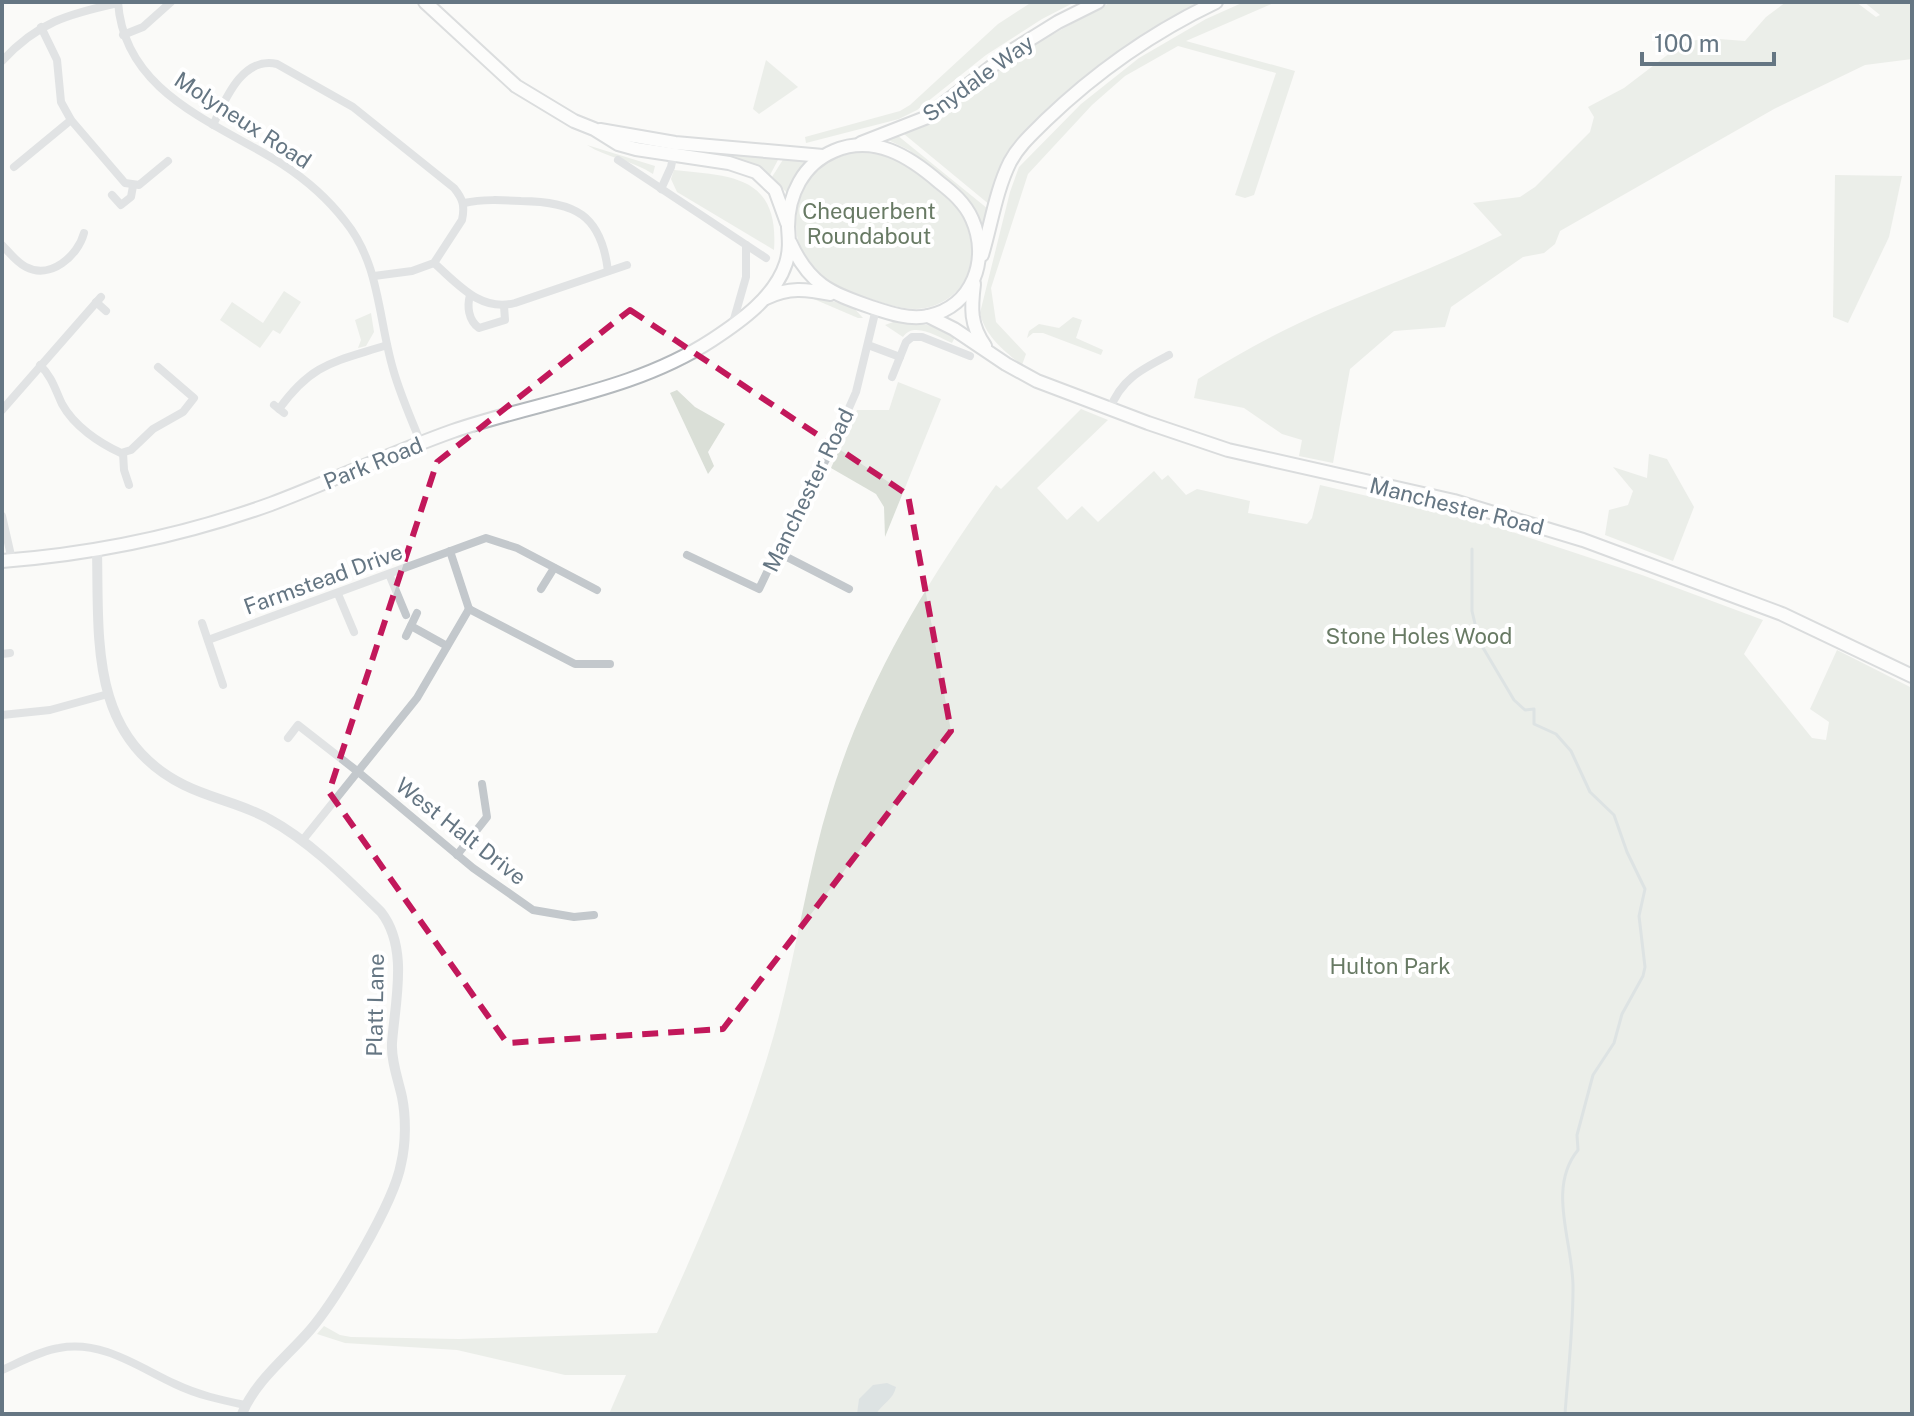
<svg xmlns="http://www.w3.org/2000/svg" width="1914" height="1416" font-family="'Public Sans',sans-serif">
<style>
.green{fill:#dadfd7}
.water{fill:#bbc7cb}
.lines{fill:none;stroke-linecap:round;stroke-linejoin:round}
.stream{stroke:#bbc7cb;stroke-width:3}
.primary-casing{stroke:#b5babe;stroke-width:16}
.trunk-casing{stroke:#b4b9bd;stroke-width:16}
.minor{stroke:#c3c8cc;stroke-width:8}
.tertiary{stroke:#c3c8cc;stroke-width:10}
.primary{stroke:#fff;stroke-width:12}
.trunk{stroke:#fff;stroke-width:12}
.marked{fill:none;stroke:#c2185b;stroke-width:6;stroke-dasharray:16 10;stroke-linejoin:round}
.labels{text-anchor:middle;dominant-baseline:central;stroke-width:8;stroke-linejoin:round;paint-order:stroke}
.street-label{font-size:22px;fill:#657683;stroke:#fff}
.park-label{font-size:22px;fill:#687a64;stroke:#fff}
</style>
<rect width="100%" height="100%" fill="#fafaf8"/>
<g class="green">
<polygon points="1032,2 1075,2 1042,19 986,55 917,110 899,119 806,143 805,137 900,111 910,105 998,24"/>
<path d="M1111,2H1207L1028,130C1005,156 999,173 990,205L904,134L929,123L1019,53Z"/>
<path d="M1244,2H1276L1186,41L1295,71L1254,195L1245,198L1235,195L1276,73L1178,46L1125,76L1092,105L1028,174L991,288L996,322L1026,354L1022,365C1004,351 985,336 980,313L1010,192L1019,167L1081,104L1139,58L1206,19Z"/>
<path d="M1786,2H1856L1876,17L1880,15L1864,2H1912V59L1865,65L1774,109L1560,231L1555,244L1544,253L1523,257L1451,307L1445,327L1394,331L1350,369L1333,463L1299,456L1302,440L1282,434L1244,408L1194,398L1198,379C1240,353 1283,329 1328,310C1387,285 1445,264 1502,235L1473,203L1520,197L1535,187L1590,132L1594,117L1588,107L1624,88L1683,43L1706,38L1745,41L1766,17Z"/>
<polygon points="766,60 798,87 759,114 753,109"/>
<polygon points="897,135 988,209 983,229 966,196 909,150 886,139"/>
<path d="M587,145L655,166L653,174C632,160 607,158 587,145Z"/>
<polygon points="689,149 779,158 770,175 753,164 739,159 686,153"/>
<path d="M856,152C870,153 884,154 897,160C916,168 947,194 959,210C984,244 974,292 933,306C913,313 893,306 874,300C855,293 834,288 818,275C785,245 790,187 827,163C836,157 845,155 856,152Z"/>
<polygon points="784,158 807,160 787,193 772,177"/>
<path d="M674,170C733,176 779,176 774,250L677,192L671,179Z"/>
<polygon points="1835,175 1902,176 1889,237 1848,323 1833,317"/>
<polygon points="284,291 301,302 280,334 273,330 260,348 220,320 232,302 263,323"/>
<polygon points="802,294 852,306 863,318 858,318"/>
<polygon points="371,313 374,332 366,346 358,348 361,340 355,320"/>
<polygon points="1073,317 1082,320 1076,338 1103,350 1101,355 1043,333 1033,333 1027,338 1029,331 1039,324 1059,328"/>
<path d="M896,321L934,326L955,337L952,343C938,337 914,321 903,337L885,325Z"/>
<polygon points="898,382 941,399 885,537 884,507 876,494 831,468 857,410 889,410"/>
<polygon points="677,390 695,407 725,424 708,452 714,466 708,474 670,393"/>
<path d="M1081,409L1108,420L1037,488L1067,520L1082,506L1098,522L1154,471L1162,480L1168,475L1186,495L1197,489L1250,501L1248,513L1307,524L1312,518L1320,485L1488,524L1642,575L1763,620L1744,654L1812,738L1826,740L1829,722L1810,709L1837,650L1912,688V1414H609L626,1375H565L457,1350L345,1343L317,1334L324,1326L340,1335L351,1337L459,1339L657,1333C698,1243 738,1152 767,1058C794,973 804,884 830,799C864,686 927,580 996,485L1001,489Z"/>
<polygon points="1649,454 1667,459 1694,507 1673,561 1605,535 1609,510 1628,505 1633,491 1613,467 1647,478"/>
</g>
<path class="water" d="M887,1383L896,1387C893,1400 883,1403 876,1414H857L859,1399L873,1385Z"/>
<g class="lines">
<path class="stream" d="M1472,549V611L1479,641L1514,700L1525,710L1534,709V724L1556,734L1571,751L1590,792L1614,815L1627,852L1645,889L1639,916L1645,967L1643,976L1622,1014L1614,1043L1593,1075L1577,1135L1578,1150C1546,1189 1574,1244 1573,1289C1573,1331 1568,1372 1565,1414"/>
<defs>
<g id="primary">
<polyline points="425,2 516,86 574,121 594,129 618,144 636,149 729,163 756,172 775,190 787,223"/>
<polyline points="600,130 675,143 823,156"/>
</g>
<g id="trunk">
<polyline points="861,143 925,118 1013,50 1058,22 1098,2"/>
<path d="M982,255C991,225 996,190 1010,162C1019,145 1033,133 1046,120C1096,72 1153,32 1216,2"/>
<path d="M974,284C971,308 970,325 985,346"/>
<path d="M766,298C789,287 806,289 830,294"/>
<polyline points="928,316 954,329 1006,364 1037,381 1148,423 1228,450 1454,501 1583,540 1782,614 1912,676"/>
<path d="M2,561C94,554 185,535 271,504C332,481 391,453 453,431C540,401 634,391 712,340C741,321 775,297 786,263C790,250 789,240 788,227C788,195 803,164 834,151C874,134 909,156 939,182C952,192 965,203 972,219C990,259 973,306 928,316C909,320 889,313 871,307C830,293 809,284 790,242"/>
</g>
</defs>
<use href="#primary" class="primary-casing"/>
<use href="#trunk" class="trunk-casing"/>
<g class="minor">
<path d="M118,2C124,93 215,122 282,164C305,179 328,199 345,221C380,264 378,318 393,369C400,394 411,419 421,443"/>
<polyline points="41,27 57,60 61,102 71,120 125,183 139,185 168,161"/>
<polyline points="123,35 143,27 171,2"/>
<path d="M2,61C38,22 68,14 118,3"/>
<path d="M213,125C225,100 242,56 277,64L353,107L454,188C463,199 465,206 462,220L434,263L412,271L374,276"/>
<polyline points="618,160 766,258"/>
<polyline points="14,167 71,120"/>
<polyline points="661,189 671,167 674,152"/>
<polyline points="112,195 121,205 131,197 133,186"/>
<path d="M464,203C483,199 502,200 521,201C575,202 601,214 608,271"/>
<path d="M2,245C9,252 16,262 26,267C50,280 78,256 84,233"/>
<path d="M434,263C458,284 480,312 515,303L627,265"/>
<path d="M470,295C467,306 468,320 479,328L505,320L504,306"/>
<polyline points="96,302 106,311"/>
<polyline points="732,326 746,277 746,245"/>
<polyline points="868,345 900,357"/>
<path d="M40,365C52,377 55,389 62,404C74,426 99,443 121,453L131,450L153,429L183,412L194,398L158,367"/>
<polyline points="892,377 906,342 912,337 922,337 970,356"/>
<polyline points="274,405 284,413"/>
<path d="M279,409C313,362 335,362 387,345"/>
<path d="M1110,409C1121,379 1142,369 1169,355"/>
<polyline points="2,410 101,297"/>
<polyline points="123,453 124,470 129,485"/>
<polyline points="2,516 12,560"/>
<polyline points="450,551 469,609"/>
<polyline points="777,552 849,589"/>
<polyline points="687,555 759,589 790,524 828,456 856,392 876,309"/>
<polyline points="389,574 406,615"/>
<polyline points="541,589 554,568"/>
<polyline points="338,594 354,632"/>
<polyline points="469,609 575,664 610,664"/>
<polyline points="202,623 223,685"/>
<polyline points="411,626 447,646"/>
<polyline points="406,636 417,613"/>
<polyline points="208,640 486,538 517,548 597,590"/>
<polyline points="2,654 10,653"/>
<polyline points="2,715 50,710 108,694"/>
<polyline points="288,738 298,725 357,771 473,868 533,910 574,917 594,915"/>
<polyline points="302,841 417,698 469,609"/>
<polyline points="457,855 487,817 482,784"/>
<path d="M2,1370C20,1362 40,1351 59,1348C103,1340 138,1367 175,1384C198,1395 221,1400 245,1405"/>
</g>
<path class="tertiary" d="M97,550C99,640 89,738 184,785C212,799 243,804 269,819C311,842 347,879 381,912C409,948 395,1001 392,1043C391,1061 398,1079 402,1097C406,1117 406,1143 401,1164C394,1203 337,1298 311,1329C288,1356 255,1381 242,1414"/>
<use href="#primary" class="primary"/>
<use href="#trunk" class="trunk"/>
</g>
<path d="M0 0H1914V1416H0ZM630,310L908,495L951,731L723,1029L507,1043L329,792L437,462Z" fill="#fafaf8" fill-opacity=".55" fill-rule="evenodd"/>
<path class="marked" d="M630,310L908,495L951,731L723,1029L507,1043L329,792L437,462Z"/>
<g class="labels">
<g class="street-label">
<text transform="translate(978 78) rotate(-36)">Snydale Way</text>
<text transform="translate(243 120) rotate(33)">Molyneux Road</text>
<text transform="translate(373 463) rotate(-22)">Park Road</text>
<text transform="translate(808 490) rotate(-64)">Manchester Road</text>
<text transform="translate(1457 506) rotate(14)">Manchester Road</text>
<text transform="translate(323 579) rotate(-20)">Farmstead Drive</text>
<text transform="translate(461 831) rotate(38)">West Halt Drive</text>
<text transform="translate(375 1005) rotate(-89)">Platt Lane</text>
</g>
<g class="park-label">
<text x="869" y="211">Chequerbent<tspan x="869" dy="25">Roundabout</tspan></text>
<text x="1419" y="636">Stone Holes Wood</text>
<text x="1390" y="966">Hulton Park</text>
</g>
</g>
<rect width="1914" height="1416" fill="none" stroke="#657683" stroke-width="8"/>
<path d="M1642 52v12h132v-12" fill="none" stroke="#657683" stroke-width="4"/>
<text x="1654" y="52" font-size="24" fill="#657683" stroke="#ffffff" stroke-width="6" paint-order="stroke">100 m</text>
</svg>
